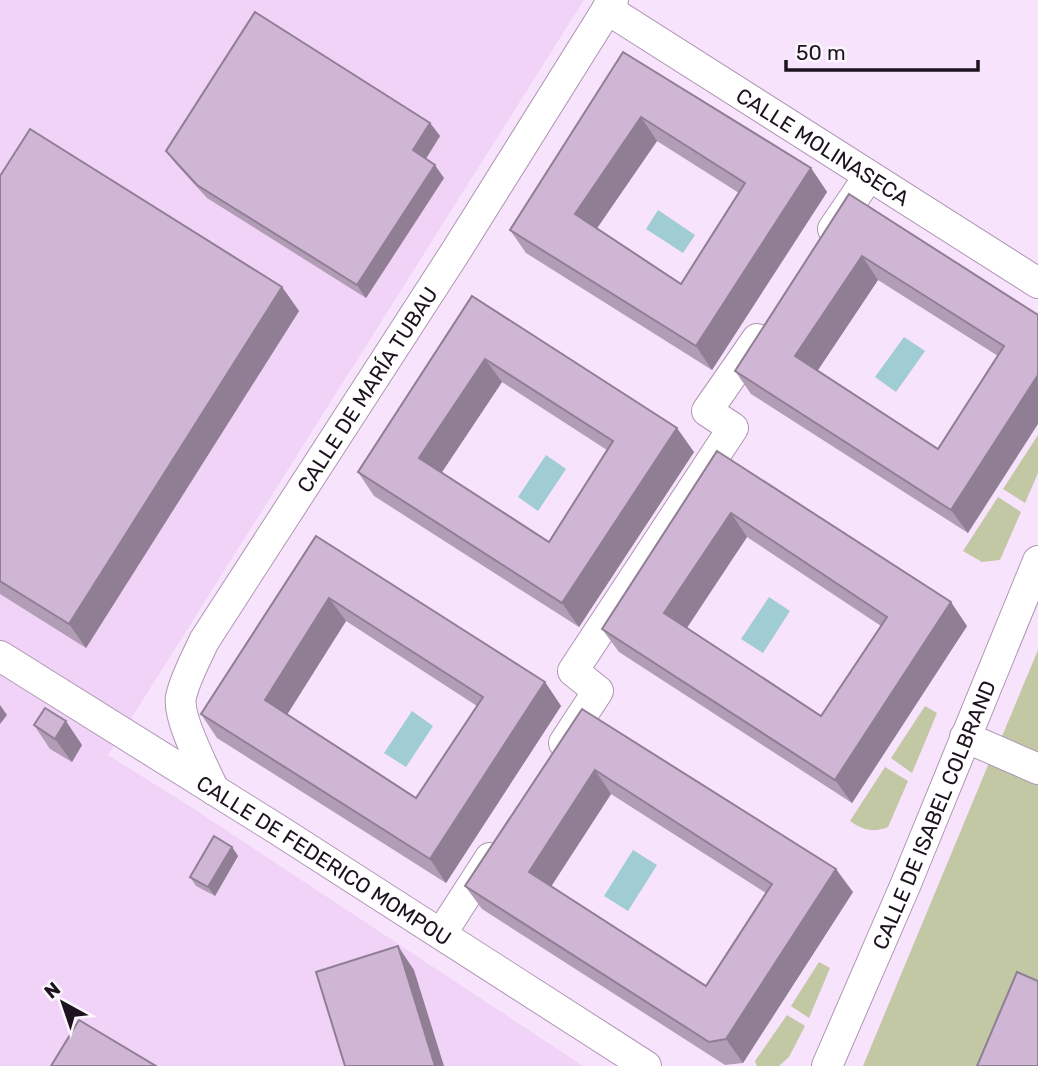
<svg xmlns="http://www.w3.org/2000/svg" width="1038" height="1066" font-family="Rubik,sans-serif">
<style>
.built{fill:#f1d3f8}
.green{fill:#c2c7a4}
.water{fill:#9fcdd3}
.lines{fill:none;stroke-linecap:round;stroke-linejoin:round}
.minor-casing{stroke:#ae96b3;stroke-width:32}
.minor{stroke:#fff;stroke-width:30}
.wall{fill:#b19db6;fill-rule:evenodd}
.shaded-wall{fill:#907f94}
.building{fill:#ceb6d4;stroke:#907f94;stroke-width:2;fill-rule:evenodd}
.labels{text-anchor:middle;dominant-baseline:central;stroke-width:5;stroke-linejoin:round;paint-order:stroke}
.street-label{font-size:21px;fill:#1c131e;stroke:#fbf6fc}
</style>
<rect width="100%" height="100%" fill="#f7e3fc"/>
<polygon class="built" points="0,0 584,0 108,755 194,809 583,1066 0,1066"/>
<g class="green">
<polygon points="1038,435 1038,473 1025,503 1003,489"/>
<polygon points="998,497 1021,512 1000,560 982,562 963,551"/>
<polygon points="1038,650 1038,757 1000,741"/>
<polygon points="925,706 937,713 912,773 891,758"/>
<polygon points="991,758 1038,778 1038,985 1004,1066 863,1066"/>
<path d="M885,767L908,781L888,827C873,833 863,830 850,821Z"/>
<polygon points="819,962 830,968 809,1018 791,1006"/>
<polygon points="787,1015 805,1026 789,1057 779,1066 757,1066 755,1061"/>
</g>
<g class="water">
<polygon points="658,210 695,235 683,253 646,229"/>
<polygon points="904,337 925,351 896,392 875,377"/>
<polygon points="546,455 566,469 538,511 518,497"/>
<polygon points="769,597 790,611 763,653 741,639"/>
<polygon points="412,711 433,726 406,767 384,753"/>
<polygon points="633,850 657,865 628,911 604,896"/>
</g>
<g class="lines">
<defs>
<g id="minor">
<path id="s1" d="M607,9L1038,283"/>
<polyline points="833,229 869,176"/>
<path id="s2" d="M0,656L280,831L646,1066"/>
<polyline points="965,737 1038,769"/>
<polyline points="564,743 598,691 573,671 733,428 707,411 757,339"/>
<path id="s3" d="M214,790C205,770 177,718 181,697C185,678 196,659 204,641L458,248L613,0"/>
<polyline points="441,934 490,858"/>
<path id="s4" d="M827,1066L905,886L1038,561"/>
</g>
</defs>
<use href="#minor" class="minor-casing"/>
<use href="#minor" class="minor"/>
</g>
<g class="wall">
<path d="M623,52L811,168L827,192L712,370L526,253L510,230ZM657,141L739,193L681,284L597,228Z"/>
<polygon points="430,123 440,136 426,159 444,178 366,298 207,198 176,164 166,151"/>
<polygon points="0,176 282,287 299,311 86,648 0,594"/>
<path d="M849,194L1038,315L968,533L751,394L735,371ZM878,280L998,356L938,449L818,370Z"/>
<path d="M472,296L694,452L579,627L374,496L358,472ZM502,382L607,450L549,542L442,472Z"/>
<path d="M717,451L967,626L852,803L619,652L602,629ZM747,537L881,626L821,716L686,628Z"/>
<path d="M316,536L545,682L561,706L446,883L217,738L201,714ZM346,621L477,706L416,798L287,715Z"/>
<path d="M582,709L853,892L743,1063L725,1065L482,909L465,886ZM611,794L766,893L706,986L551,886Z"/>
<polygon points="34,725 82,745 72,762 50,749"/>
<polygon points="232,847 238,856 215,896 196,886 190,877"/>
</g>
<g class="shaded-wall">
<polygon points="641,117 657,141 591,237 575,214"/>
<polygon points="430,123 440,136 423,163 413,150"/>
<polygon points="435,165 444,178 366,298 357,285"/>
<polygon points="811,168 827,192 712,370 696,346"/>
<polygon points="862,256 878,280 812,379 795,356"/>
<polygon points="282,287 299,311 86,648 69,624"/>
<polygon points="485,359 502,382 436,481 419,458"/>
<polygon points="1038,375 1038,424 968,533 951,510"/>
<polygon points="677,428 694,452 579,627 562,603"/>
<polygon points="731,513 747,537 681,637 664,613"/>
<polygon points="329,598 346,621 281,724 265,700"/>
<polygon points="951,602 967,626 852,803 835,780"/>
<polygon points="545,682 561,706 446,883 430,859"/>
<polygon points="0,705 7,715 0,724"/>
<polygon points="66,721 82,745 72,762 55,739"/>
<polygon points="595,770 611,794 545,896 529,872"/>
<polygon points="232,847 238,856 215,896 208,887"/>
<polygon points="836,869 853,892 743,1063 726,1039"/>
<polygon points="398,946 414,970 444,1066 435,1066"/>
</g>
<g class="building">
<polygon points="255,12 430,123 413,150 435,165 357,285 197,185 166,151"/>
<path d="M623,52L811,168L696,346L510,230ZM641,117L745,183L681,284L575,214Z"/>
<polygon points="30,129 282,287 69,624 0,581 0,176"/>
<path d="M849,194L1038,315V375L951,510L735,371ZM862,256L1004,346L938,449L795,356Z"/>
<path d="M472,296L677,428L562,603L358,472ZM485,359L613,441L549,542L419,458Z"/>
<path d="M717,451L951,602L835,780L602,629ZM731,513L887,617L821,716L664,613Z"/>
<path d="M316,536L545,682L430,859L201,714ZM329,598L483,697L416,798L265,700Z"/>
<polygon points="45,708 66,721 55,739 34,725"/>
<path d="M582,709L836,869L726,1039L709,1042L465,886ZM595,770L772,884L706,986L529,872Z"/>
<polygon points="214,836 232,847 208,887 190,877"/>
<polygon points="398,946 435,1066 345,1066 316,972"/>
<polygon points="1017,972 1038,981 1038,1066 977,1066"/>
<polygon points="79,1020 156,1066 51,1066"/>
</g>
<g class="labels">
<g class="street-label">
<text stroke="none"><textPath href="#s1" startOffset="256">CALLE MOLINASECA</textPath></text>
<text stroke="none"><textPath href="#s3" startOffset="460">CALLE DE MARÍA TUBAU</textPath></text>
<text stroke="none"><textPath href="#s4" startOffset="273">CALLE DE ISABEL COLBRAND</textPath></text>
<text stroke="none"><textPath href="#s2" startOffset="383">CALLE DE FEDERICO MOMPOU</textPath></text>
</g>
</g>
<g transform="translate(63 1003) rotate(320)" stroke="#fbf6fc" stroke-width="5" paint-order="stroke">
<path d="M0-5L12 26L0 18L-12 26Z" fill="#1c131e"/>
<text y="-10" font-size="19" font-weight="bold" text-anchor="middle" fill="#1c131e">N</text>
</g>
<path d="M786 60v10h192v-10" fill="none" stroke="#1c131e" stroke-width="3.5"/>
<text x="796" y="60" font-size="21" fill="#1c131e" stroke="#fbf6fc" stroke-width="5" paint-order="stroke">50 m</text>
</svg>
